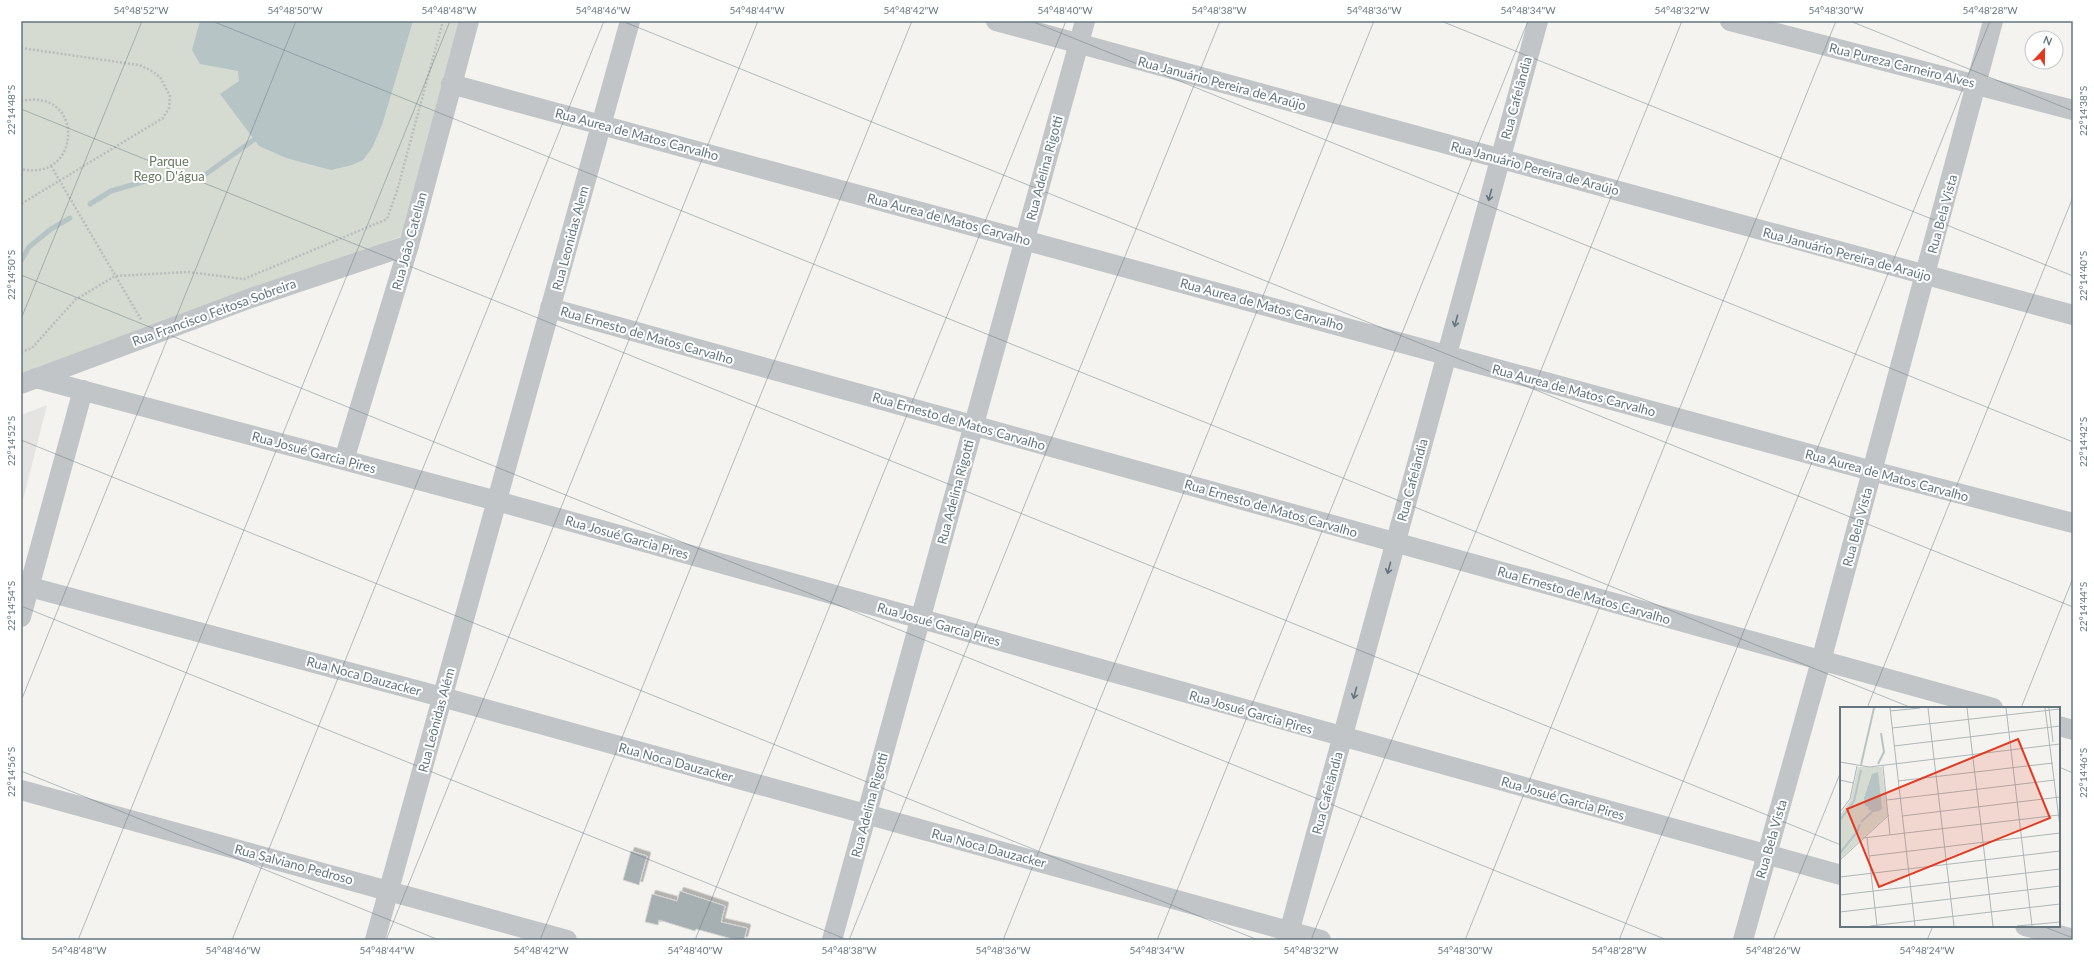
<svg xmlns="http://www.w3.org/2000/svg" width="2094" height="961" font-family="Lato,sans-serif">
<style>
.built{fill:#e4e5e3}
.green{fill:#d5dbd0}
.water{fill:#b6c4c6}
.lines{fill:none;stroke-linecap:round;stroke-linejoin:round}
.stream{stroke:#b6c4c6;stroke-width:5}
.building{fill:#a6afb2;stroke:#d5d4d2;filter:url(#shadow)}
.path{stroke:#babdbe;stroke-width:2.5;stroke-dasharray:2 2;stroke-linecap:butt}
.minor{stroke:#c1c5c7;stroke-width:20}
.oneway{stroke:#637680}
.ticks{fill:none;stroke:#637680;stroke-width:1;stroke-opacity:0.45}
.labels{text-anchor:middle;dominant-baseline:central;stroke-width:4;stroke-linejoin:round;paint-order:stroke}
.street-label{font-size:13px;fill:#637680;stroke:#fff}
.park-label{font-size:13px;fill:#687861;stroke:#fff}
.inset-river{fill:none;stroke:#b6c4c6;stroke-width:2}
.inset-road{fill:none;stroke:#adb6b9;stroke-width:1}
.view{fill:#e23a21;fill-opacity:0.15;stroke:#e23a21;stroke-width:2}
.inset-edge{fill:none;stroke:#637680;stroke-width:2}
.neatline{fill:none;stroke:#637680;stroke-width:1.5}
.ticks-label{font-size:10px;text-anchor:middle;fill:#637680}
</style>
<defs>
<filter id="shadow"><feDropShadow dx="3.5" dy="-3.5" stdDeviation="0" flood-color="#0004"/></filter>
</defs>
<rect width="100%" height="100%" fill="#f4f3ef"/>
<polygon class="built" points="47,405 21,508 21,415"/>
<polygon class="green" points="21,21 459,21 402,236 21,382"/>
<polygon class="water" points="200,21 413,21 382,125 372,148 363,160 352,165 331,170 286,158 259,146 220,94 239,81 238,71 200,64 192,50"/>
<g class="lines">
<g class="stream">
<polyline points="90,204 111,191 149,180 179,179 206,174 259,136"/>
<polyline points="21,261 29,247 51,229 70,218"/>
</g>
</g>
<g class="building">
<polygon points="631,851 647,856 639,885 623,880"/>
<polygon points="680,891 725,906 721,922 747,928 744,940 736,940 696,929 695,931 659,920 658,925 645,922 652,894 677,901"/>
</g>
<g class="lines">
<g class="path">
<polyline points="21,48 139,65 150,70 160,77 170,96 169,108 163,118 21,204"/>
<path d="M21,101C86,87 82,183 21,169"/>
<polyline points="51,166 142,321"/>
<polyline points="21,352 32,348 75,300 115,276 188,272 244,279 387,219 397,191 443,21"/>
</g>
<g class="minor">
<polyline points="996,21 2073,315"/>
<polyline points="1730,21 2073,110"/>
<polyline points="451,84 1872,471 2073,523"/>
<polyline points="550,308 1993,708"/>
<polyline points="36,378 497,501 1841,875"/>
<polyline points="21,384 251,298 409,245"/>
<polyline points="344,460 409,245 469,21"/>
<polyline points="30,587 442,697 1321,940"/>
<polyline points="21,617 83,390"/>
<polyline points="2059,726 2073,730"/>
<polyline points="21,790 567,940"/>
<polyline points="2025,926 2073,939"/>
<polyline points="375,940 630,21"/>
<polyline points="832,940 1085,21"/>
<polyline points="1287,940 1538,21"/>
<polyline points="1743,940 1821,661 1993,21"/>
</g>
</g>
<defs><path id="oneway-shaft" d="M-6 0H5M1.5-3L5.5 0L1.5 3" fill="none" stroke-width="1.6" stroke-linecap="round" stroke-linejoin="round"/></defs>
<g class="oneway">
<use href="#oneway-shaft" transform="translate(1490 195) rotate(105)"/>
<use href="#oneway-shaft" transform="translate(1456 321) rotate(105)"/>
<use href="#oneway-shaft" transform="translate(1389 568) rotate(105)"/>
<use href="#oneway-shaft" transform="translate(1355 693) rotate(105)"/>
</g>
<path class="ticks" d="M212,21L1912,708M622,21L2073,607M1031,21L2073,442M1441,21L2073,276M1850,21L2073,111M21,109L1841,845M21,275L1667,940M21,319L142,21M21,440L1258,940M21,606L848,940M21,701L296,21M1867,708L2073,197M2021,708L2073,578M2059,767L2073,773M21,771L439,940M2042,926L2073,938M21,937L29,940M78,940L450,21M232,940L604,21M386,940L758,21M540,940L912,21M695,940L1066,21M849,940L1220,21M1003,940L1374,21M1157,940L1528,21M1311,940L1682,21M1465,940L1836,21M1619,940L1990,21M1773,940L1841,771M1927,940L1933,926"/>
<g class="labels">
<g class="street-label">
<text transform="translate(1902 65) rotate(14)">Rua Pureza Carneiro Alves</text>
<text transform="translate(1222 83) rotate(15)">Rua Januário Pereira de Araújo</text>
<text transform="translate(1516 98) rotate(-75)">Rua Cafelândia</text>
<text transform="translate(637 134) rotate(15)">Rua Aurea de Matos Carvalho</text>
<text transform="translate(1044 168) rotate(-75)">Rua Adelina Rigotti</text>
<text transform="translate(1535 168) rotate(15)">Rua Januário Pereira de Araújo</text>
<text transform="translate(1942 214) rotate(-75)">Rua Bela Vista</text>
<text transform="translate(949 219) rotate(15)">Rua Aurea de Matos Carvalho</text>
<text transform="translate(570 238) rotate(-75)">Rua Leonidas Alem</text>
<text transform="translate(409 241) rotate(-75)">Rua João Catellan</text>
<text transform="translate(1847 254) rotate(15)">Rua Januário Pereira de Araújo</text>
<text transform="translate(1262 304) rotate(15)">Rua Aurea de Matos Carvalho</text>
<text transform="translate(214 312) rotate(-20)">Rua Francisco Feitosa Sobreira</text>
<text transform="translate(647 335) rotate(16)">Rua Ernesto de Matos Carvalho</text>
<text transform="translate(1574 390) rotate(15)">Rua Aurea de Matos Carvalho</text>
<text transform="translate(959 421) rotate(16)">Rua Ernesto de Matos Carvalho</text>
<text transform="translate(314 452) rotate(15)">Rua Josué Garcia Pires</text>
<text transform="translate(1887 475) rotate(15)">Rua Aurea de Matos Carvalho</text>
<text transform="translate(1412 480) rotate(-75)">Rua Cafelândia</text>
<text transform="translate(955 492) rotate(-75)">Rua Adelina Rigotti</text>
<text transform="translate(1271 508) rotate(16)">Rua Ernesto de Matos Carvalho</text>
<text transform="translate(1857 527) rotate(-75)">Rua Bela Vista</text>
<text transform="translate(627 537) rotate(16)">Rua Josué Garcia Pires</text>
<text transform="translate(1584 595) rotate(16)">Rua Ernesto de Matos Carvalho</text>
<text transform="translate(939 624) rotate(16)">Rua Josué Garcia Pires</text>
<text transform="translate(364 676) rotate(15)">Rua Noca Dauzacker</text>
<text transform="translate(1251 712) rotate(16)">Rua Josué Garcia Pires</text>
<text transform="translate(436 720) rotate(-75)">Rua Leônidas Além</text>
<text transform="translate(676 762) rotate(15)">Rua Noca Dauzacker</text>
<text transform="translate(1327 793) rotate(-75)">Rua Cafelândia</text>
<text transform="translate(1563 798) rotate(16)">Rua Josué Garcia Pires</text>
<text transform="translate(869 805) rotate(-75)">Rua Adelina Rigotti</text>
<text transform="translate(1771 839) rotate(-74)">Rua Bela Vista</text>
<text transform="translate(989 848) rotate(15)">Rua Noca Dauzacker</text>
<text transform="translate(294 864) rotate(15)">Rua Salviano Pedroso</text>
</g>
<g class="park-label">
<text x="169" y="161">Parque<tspan x="169" dy="15">Rego D'água</tspan></text>
</g>
</g>
<g transform="translate(1840 707)">
<rect width="220" height="220" fill="#f4f3ef"/>
<path d="M18,60H42L48,108L0,152V108L10,94Z" fill="#d5dbd0"/>
<path d="M38,65L42,101L40,104L33,105L28,102L29,100L25,99L24,91L32,67Z" fill="#b6c4c6"/>
<path class="inset-river" d="M38,57L44,45L41,26M21,58L34,1M0,113L14,94L21,63M21,115L33,104M0,146L17,125L20,117"/>
<path class="inset-road" d="M50,1L75,219M88,1L114,219M127,1L153,219M166,1L192,219M205,1L220,120M209,1L213,35M50,4L80,1M52,21L220,2M54,39L220,19M0,55L29,60L220,37M43,59L50,128M0,73L13,76M58,74L213,56M47,93L215,73M0,105L10,92L17,59M62,109L220,90M23,131L219,108M27,131L37,219M29,149L220,126M0,153L49,108M0,170L220,144M0,188L220,162M0,205L220,179M30,219L220,197M177,219L220,215"/>
<path class="view" d="M178,32L210,111L39,180L7,102Z"/>
<rect width="220" height="220" class="inset-edge"/>
</g>
<rect width="2094" height="961" fill="none" stroke="#ffffff" stroke-width="44"/>
<g transform="translate(2044 50) rotate(22)"><circle r="19" fill="#ffffff" stroke="#c1c8cc"/>
<path d="M0-3L7 15L0 10L-7 15Z" fill="#e23a21"/>
<text y="-6" font-size="11" font-weight="bold" text-anchor="middle" fill="#637680">N</text>
</g>
<rect x="22" y="22" width="2050" height="917" class="neatline"/>
<g class="ticks-label">
<text x="141" y="14">54°48'52"W</text>
<text x="295" y="14">54°48'50"W</text>
<text x="449" y="14">54°48'48"W</text>
<text x="603" y="14">54°48'46"W</text>
<text x="757" y="14">54°48'44"W</text>
<text x="911" y="14">54°48'42"W</text>
<text x="1065" y="14">54°48'40"W</text>
<text x="1219" y="14">54°48'38"W</text>
<text x="1374" y="14">54°48'36"W</text>
<text x="1528" y="14">54°48'34"W</text>
<text x="1682" y="14">54°48'32"W</text>
<text x="1836" y="14">54°48'30"W</text>
<text x="1990" y="14">54°48'28"W</text>
<text transform="translate(11 110) rotate(-90)" y="4">22°14'48"S</text>
<text transform="translate(2083 111) rotate(-90)" y="4">22°14'38"S</text>
<text transform="translate(11 275) rotate(-90)" y="4">22°14'50"S</text>
<text transform="translate(2083 276) rotate(-90)" y="4">22°14'40"S</text>
<text transform="translate(11 441) rotate(-90)" y="4">22°14'52"S</text>
<text transform="translate(2083 442) rotate(-90)" y="4">22°14'42"S</text>
<text transform="translate(11 606) rotate(-90)" y="4">22°14'54"S</text>
<text transform="translate(2083 607) rotate(-90)" y="4">22°14'44"S</text>
<text transform="translate(11 772) rotate(-90)" y="4">22°14'56"S</text>
<text transform="translate(2083 773) rotate(-90)" y="4">22°14'46"S</text>
<text x="79" y="954">54°48'48"W</text>
<text x="233" y="954">54°48'46"W</text>
<text x="387" y="954">54°48'44"W</text>
<text x="541" y="954">54°48'42"W</text>
<text x="695" y="954">54°48'40"W</text>
<text x="849" y="954">54°48'38"W</text>
<text x="1003" y="954">54°48'36"W</text>
<text x="1157" y="954">54°48'34"W</text>
<text x="1311" y="954">54°48'32"W</text>
<text x="1465" y="954">54°48'30"W</text>
<text x="1619" y="954">54°48'28"W</text>
<text x="1773" y="954">54°48'26"W</text>
<text x="1927" y="954">54°48'24"W</text>
</g>
</svg>
